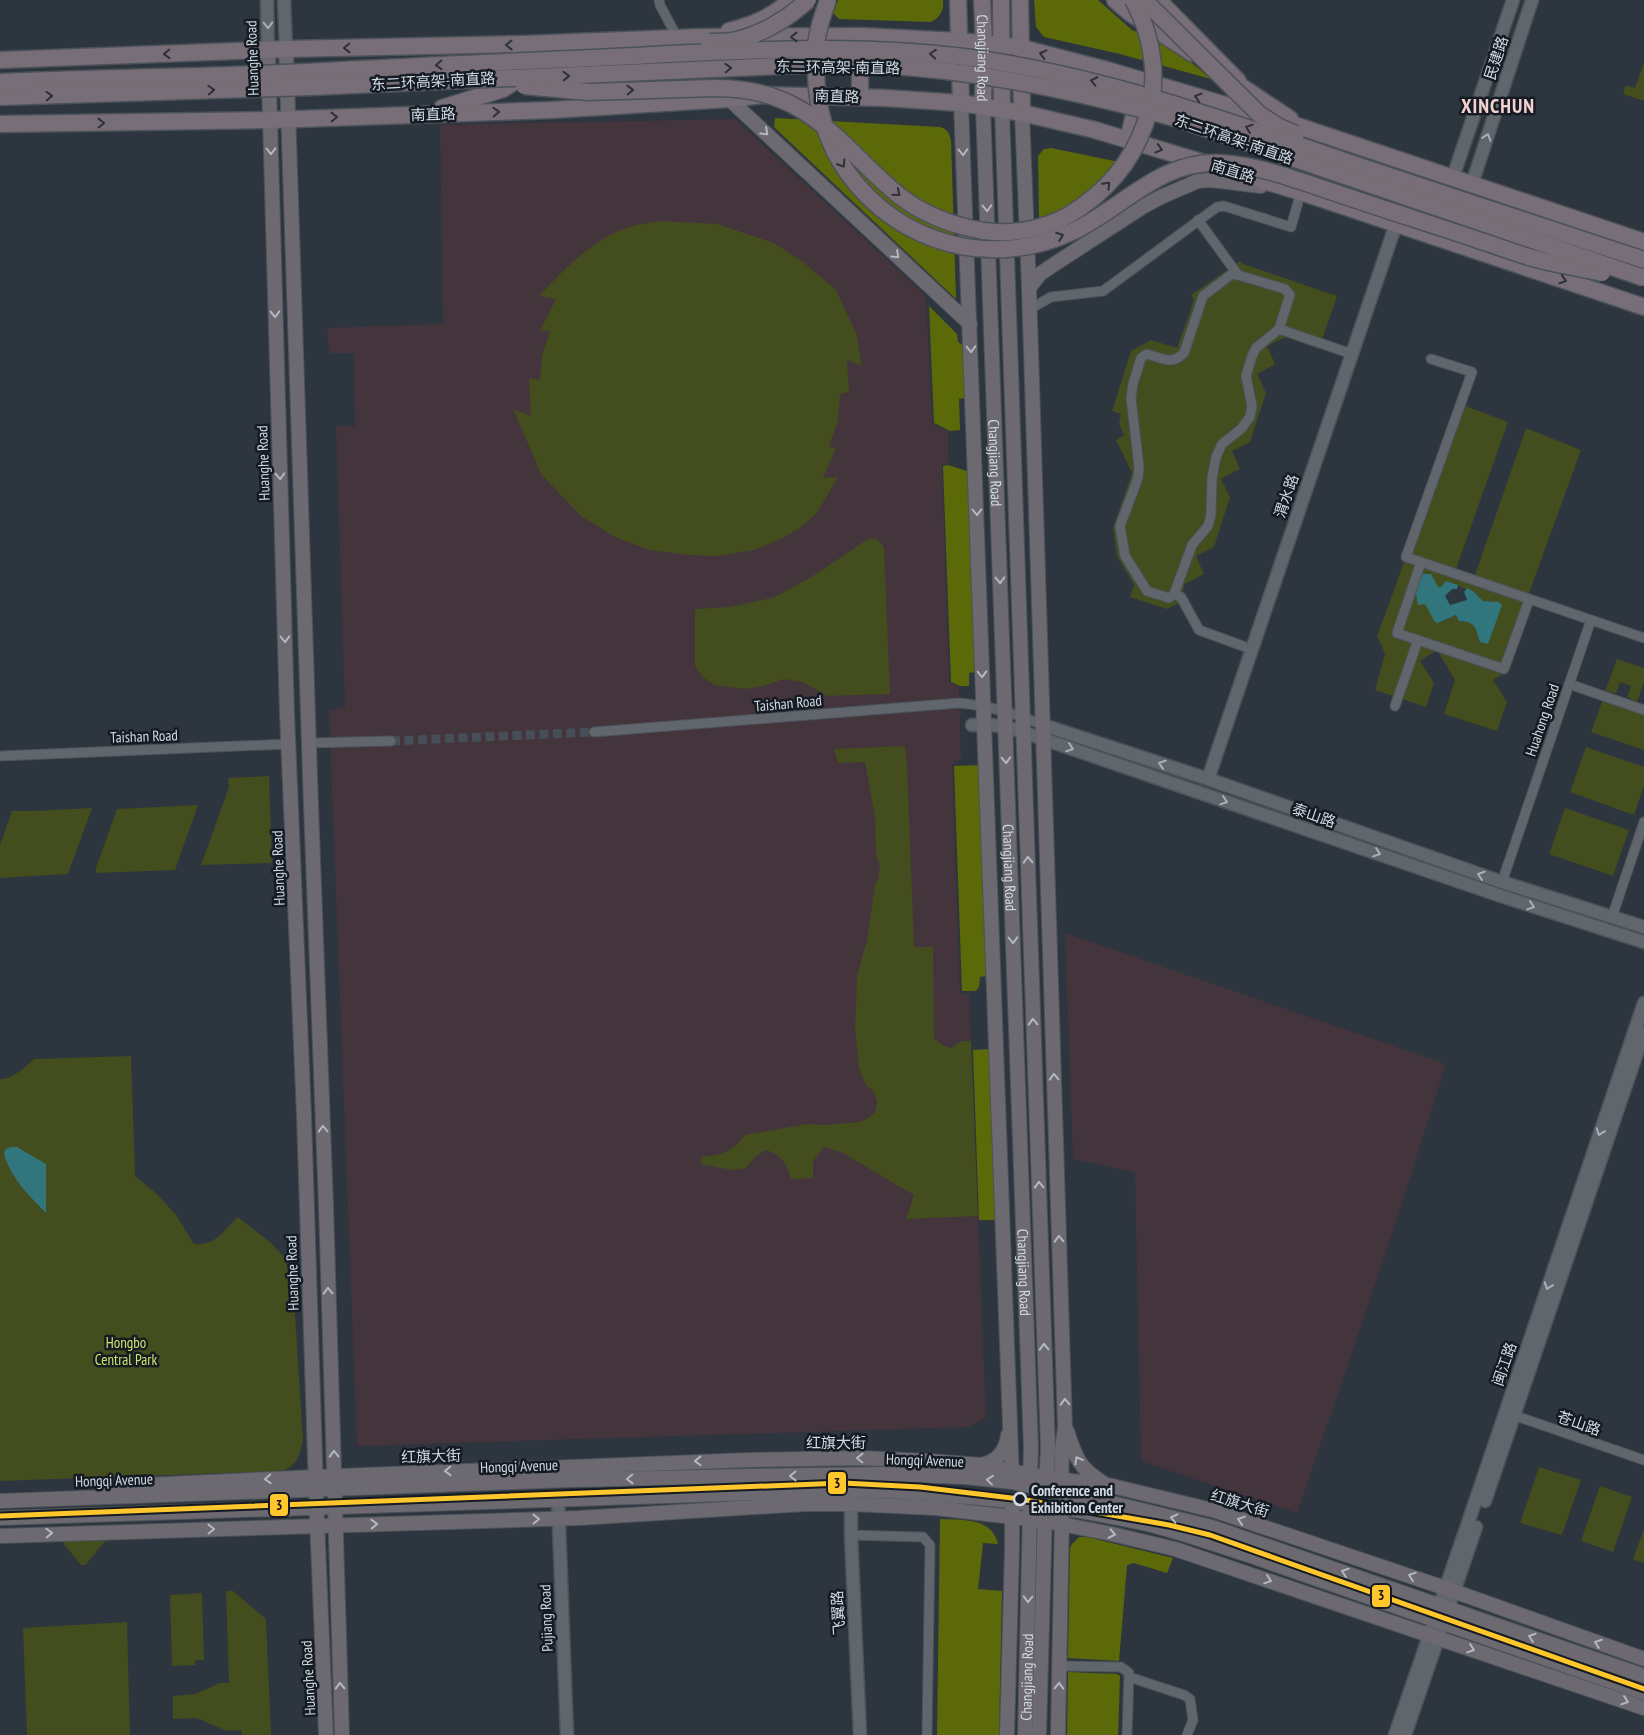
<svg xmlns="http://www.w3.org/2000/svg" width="1644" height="1735" font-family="'PT Sans Narrow','Noto Sans SC',sans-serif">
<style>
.commercial{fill:#44343b}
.green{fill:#434d1d}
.forest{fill:#5b6908}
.water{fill:#31757d}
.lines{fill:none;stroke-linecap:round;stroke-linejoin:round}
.street-tunnel{stroke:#464e57;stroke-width:9;stroke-dasharray:9 4.5;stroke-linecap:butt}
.street-casing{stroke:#4b525a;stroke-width:11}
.secondary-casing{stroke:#4b525a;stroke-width:15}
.primary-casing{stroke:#4b525a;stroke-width:16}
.highway-casing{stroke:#4b525a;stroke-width:19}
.street{stroke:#61666d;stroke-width:9}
.secondary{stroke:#61666d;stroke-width:12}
.primary{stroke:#6c6971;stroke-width:14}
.highway{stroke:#786e77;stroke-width:16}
.highway-bridge-casing{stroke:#4b525a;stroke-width:19;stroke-linecap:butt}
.highway-bridge{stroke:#786e77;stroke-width:16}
.metro-1-casing{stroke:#151b23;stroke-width:9}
.metro-1{stroke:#ffc72c;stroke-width:5}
.oneway{stroke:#aab1ba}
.oneway2{stroke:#2e3038}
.oneway3{stroke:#b3b8c2}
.stop-dot{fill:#151b23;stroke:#d1dae4;stroke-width:2.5}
.labels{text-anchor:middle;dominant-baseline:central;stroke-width:5;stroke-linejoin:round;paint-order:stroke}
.street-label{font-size:15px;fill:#d1dae4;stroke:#151b23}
.park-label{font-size:15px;fill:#cee569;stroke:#151b23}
.stop-label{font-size:15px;font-weight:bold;fill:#d1dae4;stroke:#151b23;text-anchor:start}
.district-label{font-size:20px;font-weight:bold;letter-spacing:1px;fill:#f4d1d0;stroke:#151b23}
.line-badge{stroke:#151b23;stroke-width:2}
.pale-badge-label{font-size:14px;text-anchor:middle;font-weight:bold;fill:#111}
</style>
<rect width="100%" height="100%" fill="#2d353e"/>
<g class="commercial">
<polygon points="735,119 926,296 932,424 948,431 948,462 942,465 949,682 959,688 961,759 952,765 960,994 969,993 986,1418 968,1427 357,1446 329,710 345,708 336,426 355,426 354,353 329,353 327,328 443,324 440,125"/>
<polygon points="1065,933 1446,1064 1385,1256 1297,1513 1141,1461 1135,1172 1073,1159"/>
</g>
<g class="green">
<polygon points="1644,63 1644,101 1623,94 1626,85 1635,88"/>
<path d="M661,221L717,224L774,243L803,262L836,290L856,333L862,366L847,360L849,392L840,394L838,420L829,447L836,448L823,478L838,477L817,513L800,528L781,539L754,550L718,556L688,555L649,550L615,537L581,516L541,474L513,409L531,416L529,378L540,380L542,356L550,331H540L556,299L539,296C564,270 591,240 626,228C637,224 650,223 661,221Z"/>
<polygon points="1240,261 1243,264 1337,296 1319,349 1286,337 1267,346 1275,364 1257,374 1266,393 1250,442 1232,451 1240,469 1221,479 1230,497 1214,547 1196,556 1204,574 1185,584 1179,603 1167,609 1130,597 1134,585 1117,556 1113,528 1132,473 1116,440 1124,435 1119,424 1121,414 1112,411 1131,351 1151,340 1177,348 1194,300 1191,295"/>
<path d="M1460,404L1508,422L1456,569L1475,575L1526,428L1581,450L1529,593V600L1525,610L1530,612L1510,670L1493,680L1507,702L1497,731L1444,714L1455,680L1437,650L1420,661L1434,683L1426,707L1375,690L1385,654L1377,636L1406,557L1421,562L1415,589L1439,623L1456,615L1459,621C1476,622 1475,627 1480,642L1499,602L1483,601L1474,592L1446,581L1441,587H1438L1420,574L1424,559L1407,554Z"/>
<polygon points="868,539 876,539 884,547 890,694 827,696 803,682 784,679 763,686 745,689 714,685 704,678 695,666 695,609 730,607 775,597 816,574"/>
<polygon points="1617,659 1644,668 1644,682 1637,702 1627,697 1631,686 1620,682 1616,693 1605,691"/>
<polygon points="1604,696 1644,710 1644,750 1591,732"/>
<path d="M905,746L907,764L914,947H933L934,1038L944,1046L951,1048L962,1041H971L978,1216L906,1219L914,1195L843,1153L824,1147L813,1161V1178L791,1179C786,1163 782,1155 766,1150L756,1156L746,1168L731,1170L701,1164V1157C722,1155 732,1152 745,1135L807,1124L824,1125L860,1122L868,1118L875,1112L877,1103L876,1098L873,1091L866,1085L859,1068L855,1029L857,976L867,940L875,885L878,879L880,866L876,854L875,817L865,762L838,763L834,749Z"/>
<polygon points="1586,747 1644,767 1644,786 1634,815 1570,792"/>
<polygon points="269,776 272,863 201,865 229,787 228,778"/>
<polygon points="198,805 175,870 96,873 96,868 117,809"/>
<polygon points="92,808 68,874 0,878 0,845 12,811 33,811"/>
<polygon points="1565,808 1629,830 1613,876 1549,854"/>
<path d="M131,1056L135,1176L158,1195L176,1215L194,1244C217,1245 222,1232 238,1217L271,1243L284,1257L293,1284L303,1440C299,1456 299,1463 283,1471L0,1481V1079C13,1079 25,1067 34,1059Z"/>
<polygon points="1539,1467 1581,1480 1562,1535 1520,1523"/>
<polygon points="1600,1486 1632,1497 1613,1552 1581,1541"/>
<polygon points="1644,1529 1644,1563 1633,1559"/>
<polygon points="113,1532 85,1565 81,1565 55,1533"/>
<polygon points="226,1591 233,1591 266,1619 271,1735 242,1735 241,1730 227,1731 196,1718 173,1719 173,1696 195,1694 220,1683 229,1683"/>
<polygon points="202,1593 204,1660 195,1660 195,1665 172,1666 170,1595"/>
<polygon points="127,1622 130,1735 27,1735 23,1628"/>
</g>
<g class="forest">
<path d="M838,0H943C944,11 940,17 931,22L839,19L833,13Z"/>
<polygon points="1034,0 1098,0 1132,30 1173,47 1211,79 1120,54 1044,37 1036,27"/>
<path d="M775,118L940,127C947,129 949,133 951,140L956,299L774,127Z"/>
<polygon points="1051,148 1119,162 1091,193 1057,214 1039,219 1038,156 1044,149"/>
<polygon points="929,306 957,334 958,342 964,346 965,398 959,399 960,430 950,431 934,423"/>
<polygon points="948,465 970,472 976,672 969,673 969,686 960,686 951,682 943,466"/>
<polygon points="981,765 986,976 980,977 979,987 976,991 962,991 954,766"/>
<polygon points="991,1049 995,1220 979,1220 973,1050"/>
<path d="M940,1519C961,1520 992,1517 998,1544L983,1543L978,1589L1002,1591L999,1735H937Z"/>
<polygon points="1079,1537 1087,1537 1173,1558 1167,1573 1134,1563 1127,1565 1119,1661 1068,1658 1070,1548 1072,1544"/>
<polygon points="1068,1672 1117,1674 1120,1676 1118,1735 1067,1735"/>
</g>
<g class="water">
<path d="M1420,574H1431L1438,587H1441L1446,581L1458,585L1457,589H1452L1445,596L1450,605L1467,600L1464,592L1467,588L1474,592L1483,601L1499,602L1502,605L1488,644L1480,642C1475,627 1476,622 1459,621L1456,615L1438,623L1435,622L1425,604L1418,605L1415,589Z"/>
<path d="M10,1147H17L46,1164V1213C29,1196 11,1178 4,1154L5,1150Z"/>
</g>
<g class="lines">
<polyline class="street-tunnel" points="391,741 594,732"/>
<defs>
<g id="street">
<polyline points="659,0 660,5 678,39"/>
<polyline points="1198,220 1238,275"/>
<path d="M1232,274L1238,275L1285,289L1290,295L1279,329L1256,348L1252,356L1246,376L1252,406L1250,417L1241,429L1222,444L1216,457L1212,478L1211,515L1208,526L1192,545L1174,594L1169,598L1147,591L1125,556L1120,526L1138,478L1139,467L1131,398L1133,384L1141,358L1147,354C1162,358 1171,366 1184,353L1203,296Z"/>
<polyline points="1030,309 1051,297 1103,291 1217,207 1224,206 1291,227 1301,192"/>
<polyline points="1279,329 1352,354"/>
<polyline points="1421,562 1406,557 1472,372 1431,359"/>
<polyline points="1174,594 1181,597 1199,630 1251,649"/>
<polyline points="1529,600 1504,669 1397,633 1421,562 1591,620"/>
<polyline points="1569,684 1644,710"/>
<polyline points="1395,706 1418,640"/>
<path d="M594,732L959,703C990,706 1014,713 1043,725"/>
<polyline points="309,743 391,741"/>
<polyline points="0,756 289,744"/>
<polyline points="1502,882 1591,620 1644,638"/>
<polyline points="1612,917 1644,822"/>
<polyline points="1510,1414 1644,1460"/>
<polyline points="851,1535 923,1537 930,1545 927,1735"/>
<polyline points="1059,1666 1121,1667 1129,1673 1127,1735"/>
<polyline points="1129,1677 1184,1695 1190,1699 1193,1720 1187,1735"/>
</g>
<g id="secondary">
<polyline points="267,0 268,50"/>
<polyline points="284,0 286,49"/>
<polyline points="1453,177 1513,0"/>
<polyline points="1472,184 1532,0"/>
<polyline points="972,725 993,725 1014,729 1501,896 1644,942"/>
<polyline points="1043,725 1208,779 1502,882 1644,927"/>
<polyline points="1208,779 1396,224"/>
<polyline points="851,1495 851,1535 860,1735"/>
<polyline points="558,1500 567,1735"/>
<polyline points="1485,1501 1644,1032"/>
<polyline points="1395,1735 1470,1517 1644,1003"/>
<polyline points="1405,1735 1476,1527"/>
</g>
<g id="primary">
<polyline points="286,49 311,806 326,1206 342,1735"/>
<polyline points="268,50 287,714 304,1116 317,1520 326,1735"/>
<polyline points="729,99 970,324"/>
<polyline points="961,103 1012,1479"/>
<path id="s1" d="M983,107L1031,1448L1030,1482"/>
<polyline points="1002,110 1048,1448 1046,1486"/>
<polyline points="1022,113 1029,288 1065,1427 1062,1450 1061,1487"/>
<polyline points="1029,288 1040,274 1050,267 1144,206 1163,196 1198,181 1211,180 1261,186"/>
<path d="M1067,1431C1076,1458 1078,1467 1103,1483"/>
<path d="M981,1465C996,1462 1006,1451 1008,1435"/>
<polyline points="103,1487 315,1477 749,1460 860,1458 929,1461 981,1465 1031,1475 1072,1481 1104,1484 1216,1511 1445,1588 1644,1659"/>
<polyline points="0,1501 570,1480 749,1476 882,1474 965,1477 1012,1482 1108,1502 1212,1527 1644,1676"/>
<path d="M0,1518L851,1490C949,1493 1046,1502 1142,1523C1178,1531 1213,1544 1248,1555L1644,1693"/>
<polyline points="0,1536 579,1518 805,1504 851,1504 936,1508 1045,1521 1112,1534 1175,1549 1644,1708"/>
<polyline points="1007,1735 1012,1549 1012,1508"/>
<path id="s2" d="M1025,1735L1030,1511"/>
<polyline points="1039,1735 1045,1512"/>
<polyline points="1058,1735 1062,1516"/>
</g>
<g id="highway">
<polyline points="958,0 961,103"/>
<path id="s3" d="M982,0L984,44L983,107"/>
<polyline points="1001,0 1002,110"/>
<polyline points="1020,0 1022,113"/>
<polyline points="1115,0 1130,13 1192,53"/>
<polyline points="1158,0 1238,81"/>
<path d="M729,31C753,25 772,17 791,0"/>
<polyline points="0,60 286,49 524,44 701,37 861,36 958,41 1002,45 1022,48 1107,70 1304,128 1644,242"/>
<polyline points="1227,77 1290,119"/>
<polyline points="860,97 860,52"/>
<polyline points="442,108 503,89 511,84 515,74 512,69"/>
<polyline points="0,124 270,120 551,110 729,99 764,95 885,98 961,103 1022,113 1095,130 1301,192 1644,307"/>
<polyline points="1128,140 1139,94"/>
</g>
</defs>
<use href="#street" class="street-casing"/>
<use href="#secondary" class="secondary-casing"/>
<use href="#primary" class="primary-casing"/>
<use href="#highway" class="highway-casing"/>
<use href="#street" class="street"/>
<use href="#secondary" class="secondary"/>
<use href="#primary" class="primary"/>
<use href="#highway" class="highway"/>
<defs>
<g id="highway-bridge">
<path d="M828,0C825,9 821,19 819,29C815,43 815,58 816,73C817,110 826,142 847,172C899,245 993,270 1074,231C1124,207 1161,159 1222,163C1265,166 1307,184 1348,197C1392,212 1437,226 1481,241C1503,248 1525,257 1548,262C1566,266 1584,269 1602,273"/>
<polyline points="1144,0 1259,114 1279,127 1296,134"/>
<path d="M709,42C716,42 725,42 732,41C759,36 788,19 808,0"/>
<path d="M0,82C87,78 174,77 261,74C365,69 468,63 572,59C711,53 854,39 992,61C1118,81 1237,124 1356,165C1452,197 1548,228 1644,260"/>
<path d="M524,86L588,92L714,88C743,88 773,93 798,108C838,131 865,169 901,197C926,216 954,226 984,231C1013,235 1044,229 1069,215C1105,193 1131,164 1145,124C1160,83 1154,38 1133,0"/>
<path d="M0,97L311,87L803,65C827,65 851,64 875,65C978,70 1079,92 1178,119L1644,278"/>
</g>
</defs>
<use href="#highway-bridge" class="highway-bridge-casing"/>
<use href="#highway-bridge" class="highway-bridge"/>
<defs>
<polyline id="metro-1" points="0,1516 843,1483 920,1487 1020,1499 1169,1525 1210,1535 1644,1689"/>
</defs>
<use href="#metro-1" class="metro-1-casing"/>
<use href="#metro-1" class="metro-1"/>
</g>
<defs><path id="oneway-chevron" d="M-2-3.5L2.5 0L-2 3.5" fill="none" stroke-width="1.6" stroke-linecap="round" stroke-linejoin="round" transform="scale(1.25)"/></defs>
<g class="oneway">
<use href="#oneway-chevron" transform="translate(268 25) rotate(88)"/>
<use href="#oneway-chevron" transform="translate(1487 137) rotate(-72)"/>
<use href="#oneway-chevron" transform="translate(1070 748) rotate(19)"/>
<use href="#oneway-chevron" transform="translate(1162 764) rotate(-162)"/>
<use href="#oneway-chevron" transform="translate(1224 801) rotate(19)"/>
<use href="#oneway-chevron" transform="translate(1377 853) rotate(19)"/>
<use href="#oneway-chevron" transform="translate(1481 875) rotate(-161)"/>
<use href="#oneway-chevron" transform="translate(1531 906) rotate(18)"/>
<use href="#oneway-chevron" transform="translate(1600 1132) rotate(109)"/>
<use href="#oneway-chevron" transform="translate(1548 1286) rotate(109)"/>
</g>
<g class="oneway2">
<use href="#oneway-chevron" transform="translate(794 37) rotate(180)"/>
<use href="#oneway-chevron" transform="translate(509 45) rotate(179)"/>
<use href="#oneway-chevron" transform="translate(347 48) rotate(179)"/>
<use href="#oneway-chevron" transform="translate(167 54) rotate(178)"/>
<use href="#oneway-chevron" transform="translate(933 54) rotate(-175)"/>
<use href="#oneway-chevron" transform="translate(1043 54) rotate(-166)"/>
<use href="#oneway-chevron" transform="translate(439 65) rotate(177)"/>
<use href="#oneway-chevron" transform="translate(728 68) rotate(-2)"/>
<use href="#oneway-chevron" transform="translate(566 76) rotate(-2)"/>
<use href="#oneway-chevron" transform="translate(1094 81) rotate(-168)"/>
<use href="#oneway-chevron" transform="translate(211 90) rotate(-2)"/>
<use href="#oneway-chevron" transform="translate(630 90) rotate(-2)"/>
<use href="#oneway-chevron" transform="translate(49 96) rotate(-2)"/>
<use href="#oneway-chevron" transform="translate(1198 97) rotate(-163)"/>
<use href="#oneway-chevron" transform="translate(496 112) rotate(-2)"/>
<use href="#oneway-chevron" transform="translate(334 117) rotate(-1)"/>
<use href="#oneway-chevron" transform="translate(101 123) rotate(-1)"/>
<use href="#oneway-chevron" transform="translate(1249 128) rotate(-161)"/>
<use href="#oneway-chevron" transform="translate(1159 149) rotate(17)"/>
<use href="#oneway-chevron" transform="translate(842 164) rotate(58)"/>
<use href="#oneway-chevron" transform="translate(1107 185) rotate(-47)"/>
<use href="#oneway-chevron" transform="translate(897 193) rotate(39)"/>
<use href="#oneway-chevron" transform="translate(1060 236) rotate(-20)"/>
<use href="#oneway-chevron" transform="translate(1563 280) rotate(18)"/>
</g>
<g class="oneway3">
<use href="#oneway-chevron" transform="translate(765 132) rotate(43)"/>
<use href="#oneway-chevron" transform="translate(271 151) rotate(89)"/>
<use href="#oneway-chevron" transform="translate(963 152) rotate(88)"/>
<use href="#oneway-chevron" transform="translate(987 208) rotate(88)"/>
<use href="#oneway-chevron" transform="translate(896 255) rotate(43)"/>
<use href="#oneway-chevron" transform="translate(275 314) rotate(89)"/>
<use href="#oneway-chevron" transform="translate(971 349) rotate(88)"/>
<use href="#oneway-chevron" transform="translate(280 476) rotate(88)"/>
<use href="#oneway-chevron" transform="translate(977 512) rotate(88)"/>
<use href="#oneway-chevron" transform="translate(1000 580) rotate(88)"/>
<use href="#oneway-chevron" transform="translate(285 639) rotate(88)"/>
<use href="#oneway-chevron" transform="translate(982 674) rotate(88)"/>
<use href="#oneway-chevron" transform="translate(1006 760) rotate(88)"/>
<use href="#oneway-chevron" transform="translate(1028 860) rotate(-92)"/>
<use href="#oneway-chevron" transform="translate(1013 940) rotate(88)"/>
<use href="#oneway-chevron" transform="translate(1033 1022) rotate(-92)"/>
<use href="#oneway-chevron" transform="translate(1054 1077) rotate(-92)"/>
<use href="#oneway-chevron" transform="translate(323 1129) rotate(-92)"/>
<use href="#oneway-chevron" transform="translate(1039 1185) rotate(-92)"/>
<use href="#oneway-chevron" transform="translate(1059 1239) rotate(-92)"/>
<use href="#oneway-chevron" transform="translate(328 1291) rotate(-92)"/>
<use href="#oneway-chevron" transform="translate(1044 1347) rotate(-92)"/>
<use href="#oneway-chevron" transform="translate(1065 1402) rotate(-92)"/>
<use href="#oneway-chevron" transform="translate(334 1454) rotate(-92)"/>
<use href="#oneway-chevron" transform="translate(860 1458) rotate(-179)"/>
<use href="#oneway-chevron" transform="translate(1078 1460) rotate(-119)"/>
<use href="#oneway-chevron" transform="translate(698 1461) rotate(178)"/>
<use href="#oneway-chevron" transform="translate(448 1471) rotate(178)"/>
<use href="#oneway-chevron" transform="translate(793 1476) rotate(179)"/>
<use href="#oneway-chevron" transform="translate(268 1479) rotate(177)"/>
<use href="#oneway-chevron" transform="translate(630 1479) rotate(179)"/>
<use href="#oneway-chevron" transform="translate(990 1480) rotate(-174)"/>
<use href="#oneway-chevron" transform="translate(1174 1518) rotate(-167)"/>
<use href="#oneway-chevron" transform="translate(536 1519) rotate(-1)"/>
<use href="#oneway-chevron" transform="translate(1241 1520) rotate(-162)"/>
<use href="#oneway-chevron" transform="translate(374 1524) rotate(-2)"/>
<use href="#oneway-chevron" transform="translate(211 1529) rotate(-1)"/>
<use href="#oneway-chevron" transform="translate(49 1533) rotate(-2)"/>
<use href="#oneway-chevron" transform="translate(1112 1534) rotate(12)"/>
<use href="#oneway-chevron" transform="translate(1345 1572) rotate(-161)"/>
<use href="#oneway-chevron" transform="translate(1412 1576) rotate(-161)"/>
<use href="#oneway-chevron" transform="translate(1268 1580) rotate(19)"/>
<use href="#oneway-chevron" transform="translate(1028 1599) rotate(91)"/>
<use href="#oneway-chevron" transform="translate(1532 1637) rotate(-161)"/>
<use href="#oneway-chevron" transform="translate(1598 1643) rotate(-160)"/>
<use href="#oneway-chevron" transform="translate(1471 1649) rotate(19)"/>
<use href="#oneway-chevron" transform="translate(340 1686) rotate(-92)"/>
<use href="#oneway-chevron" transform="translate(1059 1686) rotate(-88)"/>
<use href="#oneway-chevron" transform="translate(1625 1701) rotate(19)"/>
</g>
<circle class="stop-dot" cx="1020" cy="1499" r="6"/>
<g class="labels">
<g class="street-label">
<text transform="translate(252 58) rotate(-92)">Huanghe Road</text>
<text stroke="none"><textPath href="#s3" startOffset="58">Changjiang Road</textPath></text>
<text transform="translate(1496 58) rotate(-72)">民建路</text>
<text transform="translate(838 67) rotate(1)">东二环高架-南直路</text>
<text transform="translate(433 81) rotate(-3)">东二环高架-南直路</text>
<text transform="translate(837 96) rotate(2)">南直路</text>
<text transform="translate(433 114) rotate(-2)">南直路</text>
<text transform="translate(1234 139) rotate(19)">东二环高架-南直路</text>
<text transform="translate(1233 171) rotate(17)">南直路</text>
<text transform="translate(263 463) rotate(-92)">Huanghe Road</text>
<text stroke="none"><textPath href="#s1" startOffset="356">Changjiang Road</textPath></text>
<text transform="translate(1286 496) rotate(-71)">渭水路</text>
<text transform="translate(788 703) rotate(-5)">Taishan Road</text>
<text transform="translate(1542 720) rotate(-71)">Huahong Road</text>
<text transform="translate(144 736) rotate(-2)">Taishan Road</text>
<text transform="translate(1314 815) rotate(19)">泰山路</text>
<text stroke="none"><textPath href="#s1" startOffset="761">Changjiang Road</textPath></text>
<text transform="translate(278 868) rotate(-92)">Huanghe Road</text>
<text stroke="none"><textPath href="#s1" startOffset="1166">Changjiang Road</textPath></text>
<text transform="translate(292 1273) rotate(-92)">Huanghe Road</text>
<text transform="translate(1504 1364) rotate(-71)">闽江路</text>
<text transform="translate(1579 1423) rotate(19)">苍山路</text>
<text x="836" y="1442">红旗大街</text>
<text transform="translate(431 1456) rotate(-2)">红旗大街</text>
<text transform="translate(925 1460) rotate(2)">Hongqi Avenue</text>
<text transform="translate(519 1466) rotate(-2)">Hongqi Avenue</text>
<text transform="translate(114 1480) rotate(-2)">Hongqi Avenue</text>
<text transform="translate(1240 1503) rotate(17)">红旗大街</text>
<text transform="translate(838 1613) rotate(-93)">飞翼路</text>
<text transform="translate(546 1618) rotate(-92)">Pujiang Road</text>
<text stroke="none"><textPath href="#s2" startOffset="58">Changjiang Road</textPath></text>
<text transform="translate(308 1678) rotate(-93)">Huanghe Road</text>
</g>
<g class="park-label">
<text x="126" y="1342">Hongbo<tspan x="126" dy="17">Central Park</tspan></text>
</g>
<g class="stop-label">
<text x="1031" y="1490">Conference and<tspan x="1031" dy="17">Exhibition Center</tspan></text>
</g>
<g class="district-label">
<text x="1498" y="106">XINCHUN</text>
</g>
</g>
<g class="line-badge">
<rect x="827" y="1471" width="20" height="24" rx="5" fill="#ffc72c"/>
<rect x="269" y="1493" width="20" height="24" rx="5" fill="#ffc72c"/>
<rect x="1371" y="1584" width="20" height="24" rx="5" fill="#ffc72c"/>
</g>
<g class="pale-badge-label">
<text x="837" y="1488">3</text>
<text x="279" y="1510">3</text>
<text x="1381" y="1600">3</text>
</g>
</svg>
